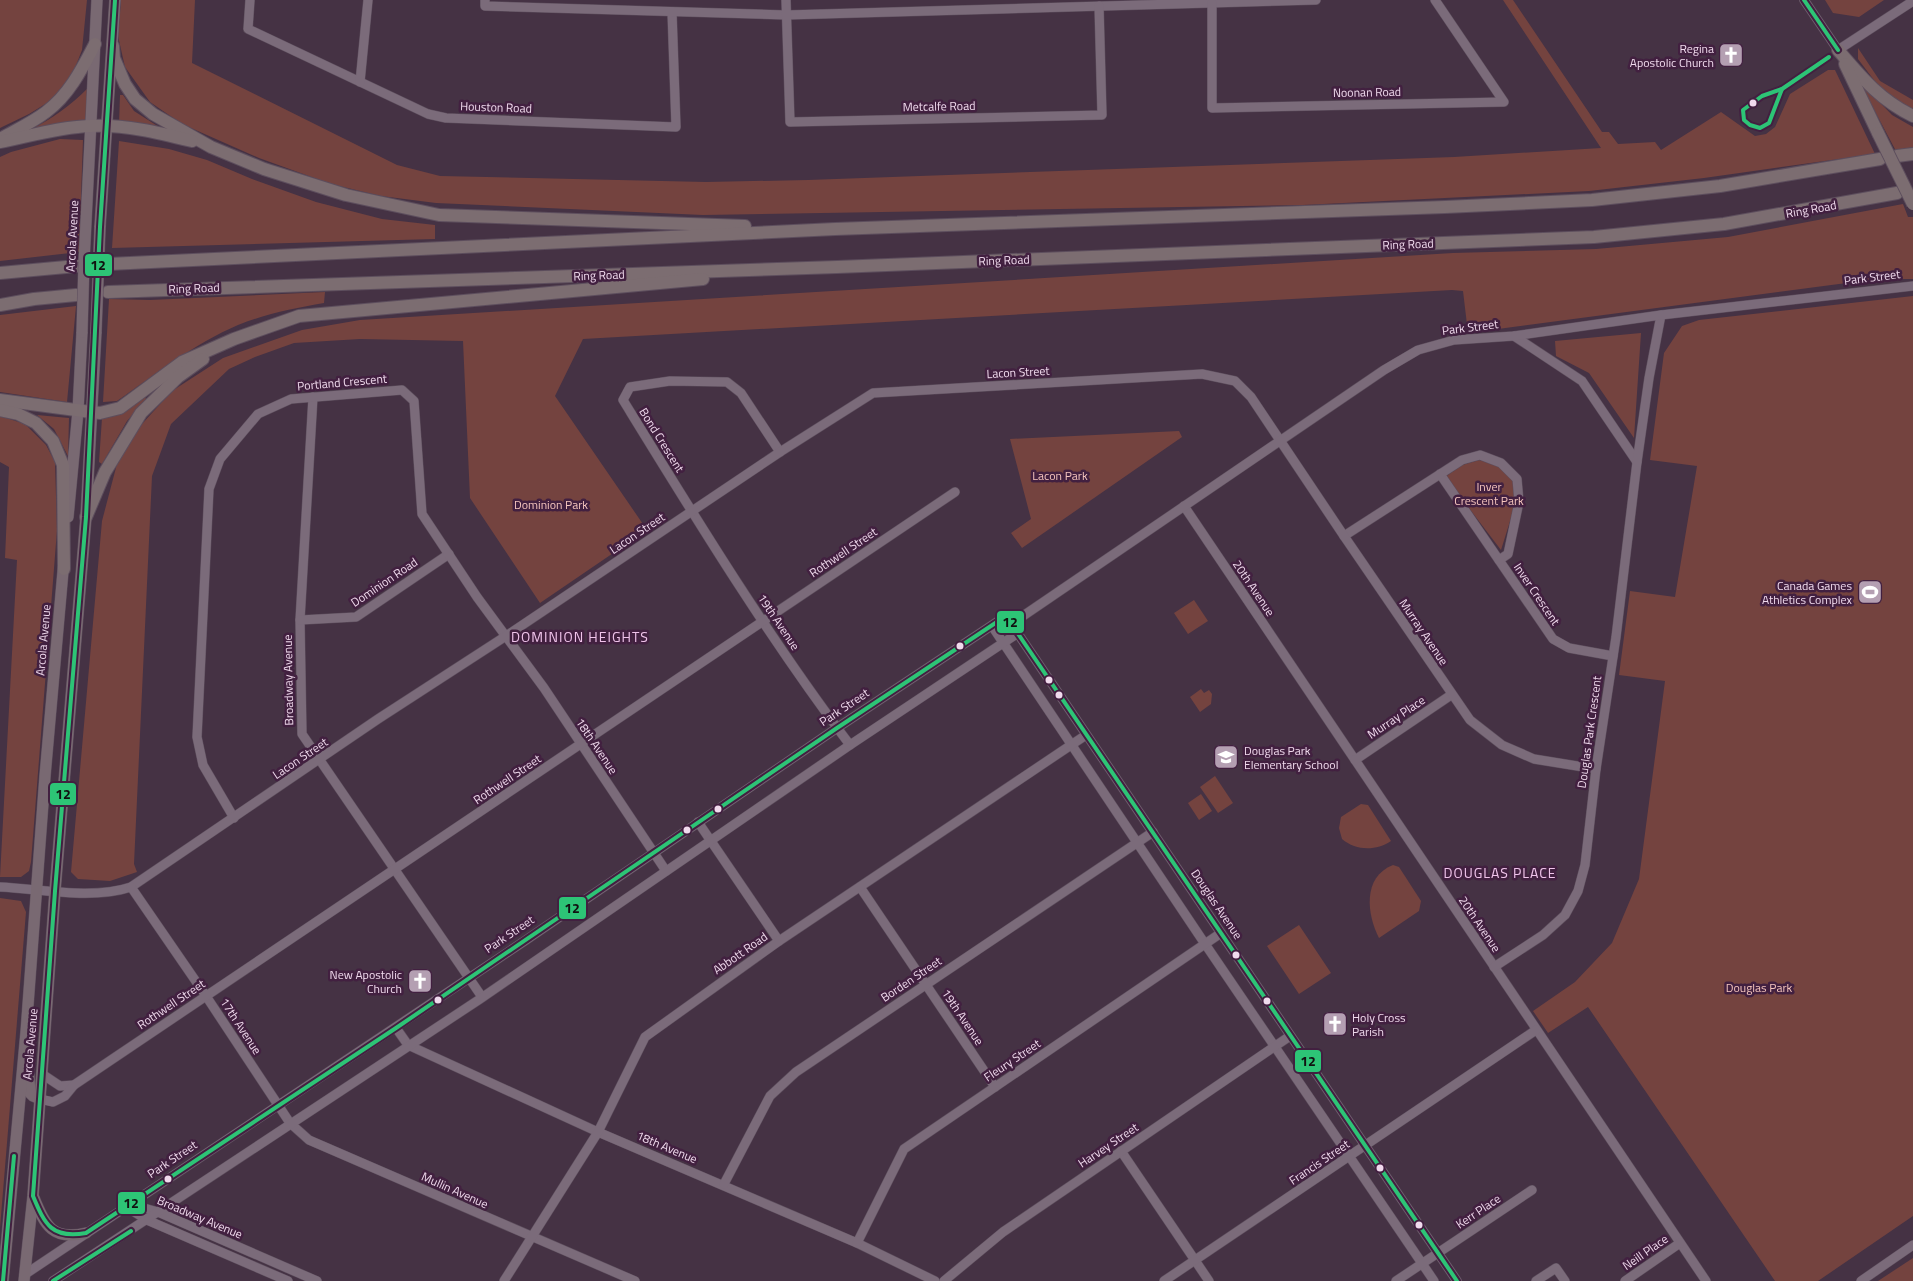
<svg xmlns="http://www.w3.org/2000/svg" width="1913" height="1281" font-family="'Titillium Web',sans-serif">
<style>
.green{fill:#74433f}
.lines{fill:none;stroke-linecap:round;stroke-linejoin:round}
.minor-casing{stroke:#5d4e5d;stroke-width:10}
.major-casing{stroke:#5d4e5d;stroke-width:12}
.highway-casing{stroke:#5d4e5d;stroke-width:14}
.minor{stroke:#7b6b7a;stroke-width:9}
.major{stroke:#796972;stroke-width:11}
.highway{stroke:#7c6d71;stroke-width:12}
.major-bridge-casing{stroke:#5d4e5d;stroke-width:12;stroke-linecap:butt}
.highway-bridge-casing{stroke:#5d4e5d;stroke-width:14;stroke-linecap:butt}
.major-bridge{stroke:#796972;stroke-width:11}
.highway-bridge{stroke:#7c6d71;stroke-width:12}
.bus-1-casing{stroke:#422040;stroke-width:8}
.bus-1{stroke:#2dc476;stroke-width:4}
.bus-dot{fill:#f0daed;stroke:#422040;stroke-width:2}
.labels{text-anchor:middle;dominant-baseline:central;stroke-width:5;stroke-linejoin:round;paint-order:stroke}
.poi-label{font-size:12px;fill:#f0daed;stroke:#422040;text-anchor:end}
.street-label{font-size:12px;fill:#f0daed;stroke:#422040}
.park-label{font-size:12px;fill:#f6c6be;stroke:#422040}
.neighbourhood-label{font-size:14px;letter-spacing:1px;fill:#f0c4eb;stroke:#422040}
.line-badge{stroke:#422040;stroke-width:2}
.pale-badge-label{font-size:14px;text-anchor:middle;font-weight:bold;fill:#111}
</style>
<rect width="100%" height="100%" fill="#453244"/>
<g class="green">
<polygon points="0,0 87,0 82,50 73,73 55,98 29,114 0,128"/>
<polygon points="121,0 195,0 192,63 397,165 440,176 706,182 808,180 1454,157 1601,148 1503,0 1513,0 1602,132 1609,132 1618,144 1655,142 1661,150 1721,112 1755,136 1766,134 1775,127 1790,94 1828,70 1835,70 1875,154 1704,178 1589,191 1303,205 703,215 436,203 381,196 331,184 259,158 182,124 150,102 125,67 118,36"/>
<polygon points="1825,0 1884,0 1859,17 1833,13"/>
<polygon points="1858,48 1880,81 1913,100 1913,112 1880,88 1858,59"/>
<polygon points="1864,86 1892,115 1913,127 1913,147 1896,151 1862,87"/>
<path d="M88,88L85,124L30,130C53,118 70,106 88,88Z"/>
<polygon points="120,95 123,95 134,111 159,127 119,125"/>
<polygon points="60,139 83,140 79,252 0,261 0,157 11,152"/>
<polygon points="119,141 169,149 207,160 252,179 316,202 382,219 435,225 435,239 112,248"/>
<polygon points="1903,204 1908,217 1913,217 1913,279 1877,279 1468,333 1463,291 1452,290 583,339 555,396 647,530 540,603 470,498 463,341 360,339 294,343 255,357 229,369 171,424 152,476 134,864 137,872 110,881 78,879 71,872 102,521 118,460 142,424 172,391 223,358 302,330 360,320 1453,253 1596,249 1728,237"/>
<path d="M325,292L324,303C295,308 265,314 238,325C194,344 156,374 117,401L103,402L109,299L150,300Z"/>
<polygon points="1913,296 1913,1216 1818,1281 1775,1281 1588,1007 1548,1033 1533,1011 1575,982 1612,943 1639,879 1665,681 1619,675 1630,591 1675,597 1697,466 1650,460 1664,353 1682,326 1699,320"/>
<polygon points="76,306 67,402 0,392 0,315"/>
<polygon points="1641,333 1634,438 1589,373 1556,356 1555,341"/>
<polygon points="145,397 146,399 127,421 102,464 99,462 102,418 114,416"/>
<polygon points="37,415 69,418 68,456 54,429"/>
<polygon points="0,416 25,424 46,445 55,462 57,530 31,862 29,871 21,877 0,877 17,560 5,558 9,467 0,462"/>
<polygon points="1179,431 1182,437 1022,548 1011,533 1031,519 1010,439"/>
<polygon points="1479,460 1499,466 1514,480 1516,502 1501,550 1445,477 1462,465"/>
<polygon points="1194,600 1208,621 1188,634 1174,613"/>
<polygon points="1201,689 1204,693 1209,690 1212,694 1211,704 1200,712 1190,697"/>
<polygon points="1215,776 1233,803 1218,813 1200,787"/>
<polygon points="1201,794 1212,811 1199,820 1188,803"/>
<path d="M1361,804L1368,805L1391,841C1376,851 1356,851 1342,839L1339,828L1341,817Z"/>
<path d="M1393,865L1399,867L1421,901L1419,911L1379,938C1367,915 1362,877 1393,865Z"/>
<polygon points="0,898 21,901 26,912 0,1228"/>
<polygon points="1299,925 1331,973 1299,994 1267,946"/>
<polygon points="1913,1258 1913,1281 1878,1281"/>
</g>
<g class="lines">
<defs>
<g id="minor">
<polyline points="250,0 248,29 428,114 446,118 676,127 672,12"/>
<polyline points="485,0 485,6 786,15 1316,0"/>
<polyline points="786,0 790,122 1102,115 1099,6"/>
<polyline points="1804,0 1838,50 1913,1"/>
<polyline points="1212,3 1212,108 1504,102 1435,0"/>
<polyline points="360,82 368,0"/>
<polyline points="1514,336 1582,381 1637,462"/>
<polyline points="313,397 300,620 302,734 482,997"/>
<path d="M780,452L741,393L727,382L670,381L630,387L623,400C695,517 767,635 850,745"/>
<polyline points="1440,474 1553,639 1569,648 1613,656"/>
<polyline points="1184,506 1706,1281"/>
<polyline points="1344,536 1462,460 1480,455 1501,463 1517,479 1519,502 1508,554 1499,560"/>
<polyline points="1006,616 1457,1281"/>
<polyline points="300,620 356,617 449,554"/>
<polyline points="992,626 1201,938 1434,1281"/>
<polyline points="1355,760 1451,695"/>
<polyline points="234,818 203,765 197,737 209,489 220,459 258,414 291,399 402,390 414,401 422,514 477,597 544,688 666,871"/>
<polyline points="698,822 779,941"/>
<path d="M0,887C41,889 92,900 131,887L378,719L506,636L780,452L873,393L1202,374L1235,381L1251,397L1344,536L1470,720L1502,745L1534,759L1596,769"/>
<polyline points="131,887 206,996 290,1123 309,1140 635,1281"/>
<polyline points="860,887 995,1087"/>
<polyline points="1494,967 1543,935 1565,915 1578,891 1585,865 1596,769 1616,637 1637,462 1649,378 1661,315"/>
<polyline points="396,1028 408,1045 598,1132 857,1243 935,1281"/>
<polyline points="42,1074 60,1086 74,1085"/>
<polyline points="40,1099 53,1102 65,1096 74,1085 117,1056 955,492"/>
<polyline points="1121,1151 1209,1281"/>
<polyline points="724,1184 770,1096 796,1072 1153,832"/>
<polyline points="126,1206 144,1208 158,1212 317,1281"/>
<polyline points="128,1208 147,1220 288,1281"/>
<polyline points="857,1243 904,1149 1221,933"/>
<polyline points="24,1275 526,940 837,728 1006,616 1020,618 1384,370 1418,350 1454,340 1514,336 1661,315 1913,286"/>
<polyline points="53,1281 480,999 850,745 1018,633 1020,618"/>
<polyline points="504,1281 598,1132 645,1037 779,941 1086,735"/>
<polyline points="944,1281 1003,1232 1290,1036"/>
<polyline points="1164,1281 1536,1030"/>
<polyline points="1396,1281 1532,1190"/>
<polyline points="1536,1281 1556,1268 1565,1281"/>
<polyline points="1625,1281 1680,1243"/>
<polyline points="1861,1281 1913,1245"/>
</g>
<g id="major">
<polyline points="100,227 115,0"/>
<polyline points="84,262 97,0"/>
<polyline points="68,517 78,411 82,332"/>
<polyline points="28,1064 30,1093 33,1096 40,1099"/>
<path d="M34,1198C45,1226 53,1241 86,1233"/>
<polyline points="3,1281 26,1032 45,776 64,560"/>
<polyline points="24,1281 33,1196 55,891 86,517 96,332"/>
</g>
<g id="highway">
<polyline points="113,46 114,58 125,84 135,99 153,114 211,147 264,169 346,195 439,215 745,226"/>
<path d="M1838,50C1862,78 1880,100 1913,116"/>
<polyline points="1845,64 1878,133"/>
<path d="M2,138C16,130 33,122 46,112C69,95 82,69 95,44"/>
<path d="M0,142C30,136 60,127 90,126C124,124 160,133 192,141"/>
<polyline points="1897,156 1913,154"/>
<polyline points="109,264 835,229 1445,207 1592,200 1720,186 1880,159"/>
<polyline points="0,273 77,266"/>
<polyline points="108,292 837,267 1594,237 1724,224 1897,193"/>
<polyline points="0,305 34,299 76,295"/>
<polyline points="0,400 91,412 100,413 120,408 182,362 234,339 299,316 703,279"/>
<polyline points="0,410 18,414 36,423 53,441 63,465 64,569"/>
<polyline points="86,517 105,472 141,413 178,377 203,359"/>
</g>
</defs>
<use href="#minor" class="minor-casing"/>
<use href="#major" class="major-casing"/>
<use href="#highway" class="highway-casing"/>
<use href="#minor" class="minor"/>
<use href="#major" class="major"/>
<use href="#highway" class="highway"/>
<defs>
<g id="major-bridge">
<polyline points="82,332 84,262"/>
<polyline points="96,332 100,227"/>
</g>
<polyline id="highway-bridge" points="1878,133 1913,204"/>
</defs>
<use href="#major-bridge" class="major-bridge-casing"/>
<use href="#highway-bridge" class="highway-bridge-casing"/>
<use href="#major-bridge" class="major-bridge"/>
<use href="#highway-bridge" class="highway-bridge"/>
<defs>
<g id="bus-1">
<path d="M115,0L100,227L86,517L55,891L33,1196C45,1225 52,1239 86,1233L396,1028L837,728L1006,616L1457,1281"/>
<polyline points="1804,0 1838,50"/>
<polygon points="1782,89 1769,123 1760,128 1750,125 1744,120 1743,110 1762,96"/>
<polyline points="1782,89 1829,57"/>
<polyline points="3,1281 14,1156"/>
<polyline points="53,1281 131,1231"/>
</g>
</defs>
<use href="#bus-1" class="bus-1-casing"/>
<use href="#bus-1" class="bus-1"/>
</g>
<defs>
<symbol id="church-square" viewBox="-11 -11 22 22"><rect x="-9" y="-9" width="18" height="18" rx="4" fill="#b49fb2" stroke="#422040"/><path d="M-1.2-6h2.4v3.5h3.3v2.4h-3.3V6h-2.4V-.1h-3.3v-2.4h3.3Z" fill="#fff"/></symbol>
<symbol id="stadium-square" viewBox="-11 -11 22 22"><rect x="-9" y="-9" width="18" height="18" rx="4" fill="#b49fb2" stroke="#422040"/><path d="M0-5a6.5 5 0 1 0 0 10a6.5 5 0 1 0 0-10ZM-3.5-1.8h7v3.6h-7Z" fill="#fff"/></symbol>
<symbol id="school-square" viewBox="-11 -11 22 22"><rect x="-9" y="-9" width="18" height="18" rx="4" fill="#b49fb2" stroke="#422040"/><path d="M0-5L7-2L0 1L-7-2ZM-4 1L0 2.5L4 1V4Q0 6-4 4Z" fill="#fff"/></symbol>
</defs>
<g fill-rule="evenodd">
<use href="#church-square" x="1717" y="41" width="28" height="28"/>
<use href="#stadium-square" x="1856" y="578" width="28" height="28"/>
<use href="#school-square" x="1212" y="743" width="28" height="28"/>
<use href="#church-square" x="406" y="967" width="28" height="28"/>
<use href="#church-square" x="1321" y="1010" width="28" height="28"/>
</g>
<g class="bus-dot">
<circle cx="1753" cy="103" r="4.5"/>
<circle cx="960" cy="646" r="4.5"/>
<circle cx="1049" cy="680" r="4.5"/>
<circle cx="1059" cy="695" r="4.5"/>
<circle cx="718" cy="809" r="4.5"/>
<circle cx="687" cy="830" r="4.5"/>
<circle cx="1236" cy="955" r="4.5"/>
<circle cx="438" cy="1000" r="4.5"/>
<circle cx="1267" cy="1001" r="4.5"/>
<circle cx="1380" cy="1168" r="4.5"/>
<circle cx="168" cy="1179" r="4.5"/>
<circle cx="1419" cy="1225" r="4.5"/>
</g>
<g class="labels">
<g class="poi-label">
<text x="1714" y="48">Regina<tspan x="1714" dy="14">Apostolic Church</tspan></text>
<text x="1852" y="585">Canada Games<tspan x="1852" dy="14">Athletics Complex</tspan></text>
<text x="1244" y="750" text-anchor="start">Douglas Park<tspan x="1244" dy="14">Elementary School</tspan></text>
<text x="402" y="974">New Apostolic<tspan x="402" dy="14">Church</tspan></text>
<text x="1352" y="1017" text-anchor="start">Holy Cross<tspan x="1352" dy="14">Parish</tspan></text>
</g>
<g class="street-label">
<text transform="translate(1367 92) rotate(-1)">Noonan Road</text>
<text transform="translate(939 106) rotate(-1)">Metcalfe Road</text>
<text transform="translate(496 107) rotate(2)">Houston Road</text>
<text transform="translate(1811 209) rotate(-10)">Ring Road</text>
<text transform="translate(72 236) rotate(-87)">Arcola Avenue</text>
<text transform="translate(1408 244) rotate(-2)">Ring Road</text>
<text transform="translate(1004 260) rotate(-2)">Ring Road</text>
<text transform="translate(599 275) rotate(-2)">Ring Road</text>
<text transform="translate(1872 277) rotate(-7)">Park Street</text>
<text transform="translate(194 288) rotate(-2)">Ring Road</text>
<text transform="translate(1470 327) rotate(-7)">Park Street</text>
<text transform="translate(1018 372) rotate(-3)">Lacon Street</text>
<text transform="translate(342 382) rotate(-5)">Portland Crescent</text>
<text transform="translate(662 440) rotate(58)">Bond Crescent</text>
<text transform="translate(637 533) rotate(-34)">Lacon Street</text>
<text transform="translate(843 552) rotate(-34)">Rothwell Street</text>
<text transform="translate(384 582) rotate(-34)">Dominion Road</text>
<text transform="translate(1254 588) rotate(56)">20th Avenue</text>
<text transform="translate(1537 594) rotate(56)">Inver Crescent</text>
<text transform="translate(779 622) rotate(56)">19th Avenue</text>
<text transform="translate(1424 632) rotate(56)">Murray Avenue</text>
<text transform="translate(43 640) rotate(-85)">Arcola Avenue</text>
<text transform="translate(288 680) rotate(-91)">Broadway Avenue</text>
<text transform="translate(844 707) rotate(-34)">Park Street</text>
<text transform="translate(1396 717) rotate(-34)">Murray Place</text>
<text transform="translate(1589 732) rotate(-82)">Douglas Park Crescent</text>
<text transform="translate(597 746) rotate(56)">18th Avenue</text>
<text transform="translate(300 758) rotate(-34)">Lacon Street</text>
<text transform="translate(507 779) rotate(-34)">Rothwell Street</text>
<text transform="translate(1217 904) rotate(56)">Douglas Avenue</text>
<text transform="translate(1480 924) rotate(56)">20th Avenue</text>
<text transform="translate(509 934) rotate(-34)">Park Street</text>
<text transform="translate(740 953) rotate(-35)">Abbott Road</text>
<text transform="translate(911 979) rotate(-34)">Borden Street</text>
<text transform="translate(171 1004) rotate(-34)">Rothwell Street</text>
<text transform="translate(963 1017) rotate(56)">19th Avenue</text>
<text transform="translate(241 1026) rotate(57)">17th Avenue</text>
<text transform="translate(30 1044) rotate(-85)">Arcola Avenue</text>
<text transform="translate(1012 1060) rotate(-34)">Fleury Street</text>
<text transform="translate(1108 1145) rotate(-34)">Harvey Street</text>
<text transform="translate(667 1147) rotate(23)">18th Avenue</text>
<text transform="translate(172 1159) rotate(-34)">Park Street</text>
<text transform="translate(1319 1162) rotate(-34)">Francis Street</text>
<text transform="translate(455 1190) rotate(24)">Mullin Avenue</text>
<text transform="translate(1478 1211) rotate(-34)">Kerr Place</text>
<text transform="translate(200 1217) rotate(23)">Broadway Avenue</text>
<text transform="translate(1645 1252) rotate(-35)">Neill Place</text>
</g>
<g class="park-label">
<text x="1060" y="475">Lacon Park</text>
<text x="1489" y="486">Inver<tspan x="1489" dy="14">Crescent Park</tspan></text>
<text x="551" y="504">Dominion Park</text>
<text x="1759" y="987">Douglas Park</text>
</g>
<g class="neighbourhood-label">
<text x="580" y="636">DOMINION HEIGHTS</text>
<text x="1500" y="872">DOUGLAS PLACE</text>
</g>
</g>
<g class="line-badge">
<rect x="84" y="253" width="29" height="24" rx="5" fill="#2dc476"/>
<rect x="996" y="610" width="29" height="24" rx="5" fill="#2dc476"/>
<rect x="49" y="782" width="28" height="24" rx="5" fill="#2dc476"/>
<rect x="558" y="896" width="29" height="24" rx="5" fill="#2dc476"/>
<rect x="1294" y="1049" width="28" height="24" rx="5" fill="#2dc476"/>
<rect x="117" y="1191" width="29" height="24" rx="5" fill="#2dc476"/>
</g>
<g class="pale-badge-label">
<text x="98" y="270">12</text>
<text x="1010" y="627">12</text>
<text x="63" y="799">12</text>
<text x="572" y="913">12</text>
<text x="1308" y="1066">12</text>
<text x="131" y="1208">12</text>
</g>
</svg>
